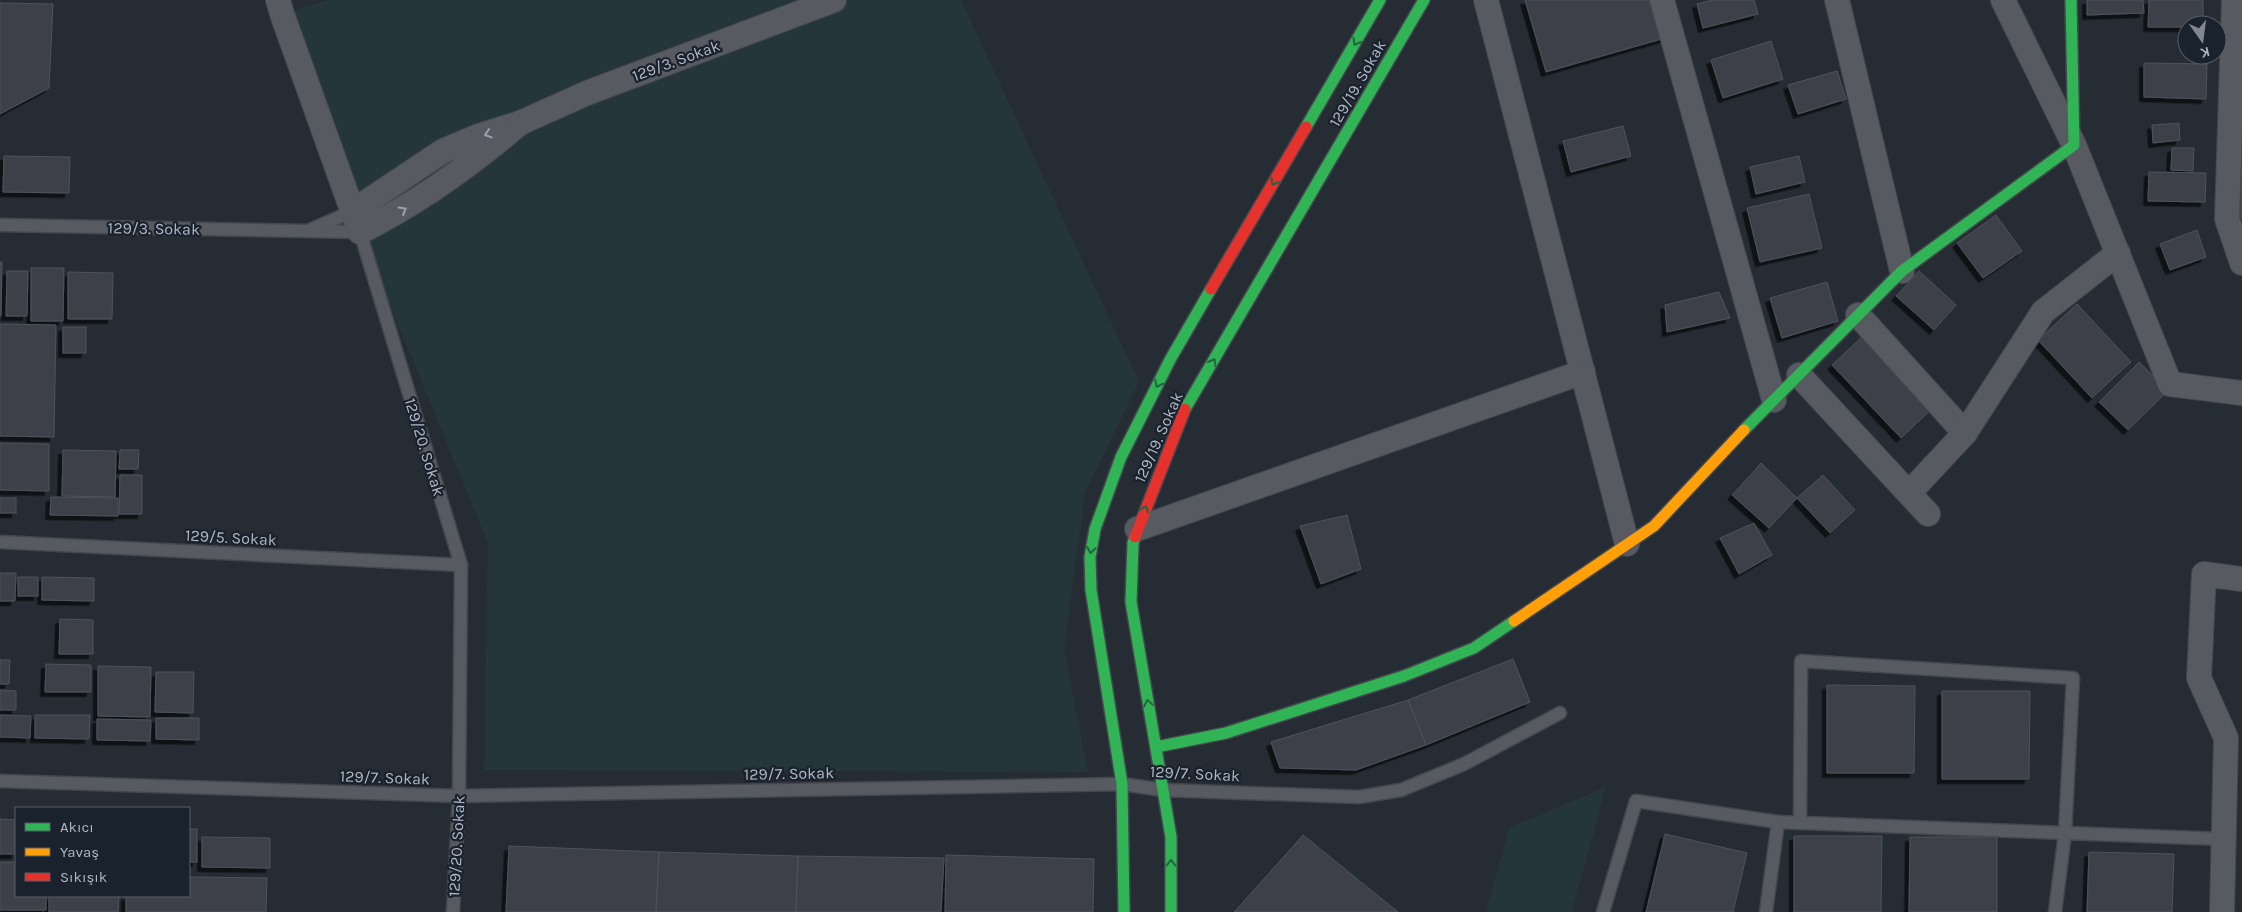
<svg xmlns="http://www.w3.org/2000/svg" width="2242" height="912" font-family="Karla,sans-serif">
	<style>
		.green { fill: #243639 }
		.building { fill: #3d4148; stroke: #4e535b; filter: url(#shadow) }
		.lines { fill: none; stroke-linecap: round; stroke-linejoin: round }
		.lane-casing { stroke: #44484e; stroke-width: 15 }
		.street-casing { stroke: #44484e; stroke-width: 26 }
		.fast-casing { stroke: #44484e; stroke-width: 14 }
		.slow-casing { stroke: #44484e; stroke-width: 14 }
		.jam-casing { stroke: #44484e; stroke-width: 14 }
		.lane { stroke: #575a61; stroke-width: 12 }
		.street { stroke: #575a61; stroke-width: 24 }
		.fast { stroke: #30b455; stroke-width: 11 }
		.slow { stroke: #ff9f0a; stroke-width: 11 }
		.jam { stroke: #e5322d; stroke-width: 11 }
		.oneway { stroke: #24643f }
		.oneway2 { stroke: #9aa0ac }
		.labels { text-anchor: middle; stroke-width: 4.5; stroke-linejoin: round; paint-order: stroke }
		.street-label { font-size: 16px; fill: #b0b7c5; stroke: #1a222d }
	</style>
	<defs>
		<filter id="shadow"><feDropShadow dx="-4.5" dy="4.5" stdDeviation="0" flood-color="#0009"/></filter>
	</defs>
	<rect width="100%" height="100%" fill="#262c33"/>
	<g class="green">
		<path d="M 328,0 L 961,0 L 1139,382 L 1085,493 L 1064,649 L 1088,772 L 484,770 L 488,543 L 360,232 L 282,14 Z"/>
		<path d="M 1606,787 L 1572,912 L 1486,912 L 1509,828 Z"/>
	</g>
	<g class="building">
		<path d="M 1525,0 L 1654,0 L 1665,38 L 1546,72 Z"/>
		<path d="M 1713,0 L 1754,0 L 1758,14 L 1703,28 L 1697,4 Z"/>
		<path d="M 2087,0 L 2143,0 L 2144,13 L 2087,15 Z"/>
		<path d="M 2149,0 L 2203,0 L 2203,25 L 2187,25 L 2187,27 L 2148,27 Z"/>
		<path d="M 0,3 L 53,4 L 49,88 L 0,114 Z"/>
		<path d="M 1771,41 L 1783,79 L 1723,98 L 1711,60 Z"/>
		<path d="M 2144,63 L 2207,64 L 2206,99 L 2144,97 Z"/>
		<path d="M 1837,71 L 1846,99 L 1798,114 L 1788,85 Z"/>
		<path d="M 2179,123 L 2180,140 L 2153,143 L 2152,125 Z"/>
		<path d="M 1623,126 L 1631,156 L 1571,172 L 1563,141 Z"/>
		<path d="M 2172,148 L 2194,148 L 2193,171 L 2171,170 Z"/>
		<path d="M 4,156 L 70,157 L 69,193 L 3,192 Z"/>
		<path d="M 1799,156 L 1805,182 L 1756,194 L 1750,167 Z"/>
		<path d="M 2240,159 L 2242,159 L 2242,219 L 2234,218 Z"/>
		<path d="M 2149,172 L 2206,173 L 2205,202 L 2148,201 Z"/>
		<path d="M 1809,194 L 1822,248 L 1760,262 L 1747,208 Z"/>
		<path d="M 1996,215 L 2022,251 L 1983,278 L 1957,243 Z"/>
		<path d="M 2197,230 L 2206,257 L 2170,270 L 2160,244 Z"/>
		<path d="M 0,262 L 2,262 L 1,316 L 0,316 Z"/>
		<path d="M 31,268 L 64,268 L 63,321 L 31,321 Z"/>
		<path d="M 7,271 L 28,271 L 27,316 L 6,316 Z"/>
		<path d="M 1919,271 L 1956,305 L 1934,330 L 1896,296 Z"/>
		<path d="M 68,272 L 113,273 L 112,319 L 68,319 Z"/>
		<path d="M 1827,282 L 1838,321 L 1782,338 L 1770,298 Z"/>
		<path d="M 1719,292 L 1730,318 L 1667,332 L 1665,305 Z"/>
		<path d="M 2077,304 L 2131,362 L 2092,398 L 2038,340 Z"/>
		<path d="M 0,324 L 56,325 L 54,437 L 0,436 Z"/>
		<rect x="63" y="327" width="23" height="26"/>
		<path d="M 1864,335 L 1933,408 L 1901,438 L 1832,365 Z"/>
		<path d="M 2139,362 L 2168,391 L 2128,430 L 2099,402 Z"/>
		<path d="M 0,443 L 49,444 L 49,491 L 0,490 Z"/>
		<path d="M 63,450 L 116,451 L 115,497 L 62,496 Z"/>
		<path d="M 120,450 L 139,450 L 138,469 L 119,469 Z"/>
		<path d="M 1761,463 L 1797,498 L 1769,528 L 1732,495 Z"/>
		<path d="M 120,475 L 142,475 L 142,514 L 119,514 Z"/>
		<path d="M 1823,475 L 1855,510 L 1830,533 L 1797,498 Z"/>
		<path d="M 51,497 L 118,498 L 118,516 L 50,515 Z"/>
		<rect x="0" y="498" width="16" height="15"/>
		<path d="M 1347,515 L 1361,569 L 1321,584 L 1300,526 Z"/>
		<path d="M 1754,523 L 1772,555 L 1739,574 L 1720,538 Z"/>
		<path d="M 0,573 L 16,573 L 15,601 L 0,601 Z"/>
		<rect x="18" y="577" width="20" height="19"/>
		<path d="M 42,577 L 94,578 L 94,601 L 42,600 Z"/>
		<path d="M 60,619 L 93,620 L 93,654 L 59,654 Z"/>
		<path d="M 1513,659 L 1530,702 L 1426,745 L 1408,700 Z"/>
		<path d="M 0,660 L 10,660 L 9,684 L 0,684 Z"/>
		<path d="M 46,664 L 91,665 L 91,692 L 45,692 Z"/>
		<path d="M 98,666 L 151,667 L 150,717 L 98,716 Z"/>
		<path d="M 156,672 L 194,672 L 193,713 L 155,712 Z"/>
		<path d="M 1827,685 L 1915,686 L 1914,773 L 1827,773 Z"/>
		<path d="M 0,690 L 16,691 L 16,710 L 0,710 Z"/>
		<path d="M 1942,691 L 2030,691 L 2029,779 L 1942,779 Z"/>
		<path d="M 1408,700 L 1426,745 L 1356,770 L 1280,768 L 1271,742 Z"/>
		<path d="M 0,715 L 31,716 L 30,738 L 0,737 Z"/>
		<path d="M 35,715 L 90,715 L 89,739 L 35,738 Z"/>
		<path d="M 156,718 L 199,718 L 199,740 L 156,739 Z"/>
		<path d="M 97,719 L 151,720 L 150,741 L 97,740 Z"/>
		<path d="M 0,819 L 16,820 L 16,854 L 0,854 Z"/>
		<rect x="189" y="829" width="8" height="33"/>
		<path d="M 1665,834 L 1747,853 L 1733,912 L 1646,912 Z"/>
		<path d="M 1303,835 L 1398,912 L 1234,912 Z"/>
		<path d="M 1794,836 L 1882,836 L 1881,912 L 1794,912 Z"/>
		<path d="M 202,837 L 270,838 L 270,868 L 202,867 Z"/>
		<path d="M 1910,837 L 1997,837 L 1997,912 L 1909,912 Z"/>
		<path d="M 509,846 L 659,852 L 656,912 L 506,912 Z"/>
		<path d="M 659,852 L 798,856 L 796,912 L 656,912 Z"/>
		<path d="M 2089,852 L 2174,854 L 2172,912 L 2087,912 Z"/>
		<path d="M 946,855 L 1094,859 L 1093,912 L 945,912 Z"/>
		<path d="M 798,856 L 944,858 L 941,912 L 796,912 Z"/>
		<path d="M 0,862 L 16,862 L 16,896 L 46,896 L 46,910 L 0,910 Z"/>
		<path d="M 189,877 L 267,878 L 266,912 L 126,912 L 126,896 L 189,896 Z"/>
		<path d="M 49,896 L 119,896 L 118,912 L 49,912 Z"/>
	</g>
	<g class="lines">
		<defs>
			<g id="lane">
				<path d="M 0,225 L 360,232 L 461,565 L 459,796 L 453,912"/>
				<path d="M 312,229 L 353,211"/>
				<path d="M 0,542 L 461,565"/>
				<path d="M 0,781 L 459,796 L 1122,784 L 1163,790 L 1359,797 L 1401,790 L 1464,764 L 1560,713"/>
				<path d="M 1800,822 L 1801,661 L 2073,678 L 2065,833 L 2055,912"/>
				<path d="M 1603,912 L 1636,801 L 1778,822"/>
				<path d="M 1766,912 L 1778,822 L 2224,839"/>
			</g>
			<g id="street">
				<path d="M 278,0 L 282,14 L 360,232 C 418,203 471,165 520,123 L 476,137 L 443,151 L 353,211"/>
				<path d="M 1486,0 L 1627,544"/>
				<path d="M 1662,0 L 1774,400"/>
				<path d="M 1837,0 L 1902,271"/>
				<path d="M 2003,0 L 2074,145 L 2170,384 L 2242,393"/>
				<path d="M 2234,0 L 2227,219 L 2242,263"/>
				<path d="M 520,123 L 587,93 L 834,0"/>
				<path d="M 1858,315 L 1965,433"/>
				<path d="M 1799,375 L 1928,514"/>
				<path d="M 1909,493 L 1965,433 L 2043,312 L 2118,253"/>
				<path d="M 1137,529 L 1583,372"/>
				<path d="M 2222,912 L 2226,738 L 2199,678 L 2204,574 L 2242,579"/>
			</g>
			<g id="fast">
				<path d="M 1306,127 L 1380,0"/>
				<path d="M 1185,409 L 1424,0"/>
				<path d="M 1744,430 L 1902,271 L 2074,145 L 2071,0"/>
				<path d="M 1135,537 L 1133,543 L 1131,602 L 1171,837 L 1171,912"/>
				<path d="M 1156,747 L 1226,733 L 1404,676 L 1474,648 L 1514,621"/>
				<path d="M 1124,912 L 1122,784 L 1091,590 L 1090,557 L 1095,529 L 1121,457 L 1171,358 L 1211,289"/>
			</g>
			<path id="slow" d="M 1514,621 L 1654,526 L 1744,430"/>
			<g id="jam">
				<path d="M 1211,289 L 1306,127"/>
				<path d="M 1135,537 L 1185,409"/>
			</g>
		</defs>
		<use href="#lane" class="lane-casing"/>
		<use href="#street" class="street-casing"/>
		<use href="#fast" class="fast-casing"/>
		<use href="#slow" class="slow-casing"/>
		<use href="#jam" class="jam-casing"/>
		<use href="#lane" class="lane"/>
		<use href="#street" class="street"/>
		<use href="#fast" class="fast"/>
		<use href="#slow" class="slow"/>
		<use href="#jam" class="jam"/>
	</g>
	<defs><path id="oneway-chevron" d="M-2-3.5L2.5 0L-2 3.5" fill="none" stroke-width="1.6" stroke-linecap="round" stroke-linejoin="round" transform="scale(1.25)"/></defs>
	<g class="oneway">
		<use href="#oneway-chevron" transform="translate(1356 42) rotate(120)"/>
		<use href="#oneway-chevron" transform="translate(1274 182) rotate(120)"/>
		<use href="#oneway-chevron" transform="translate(1213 362) rotate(-60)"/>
		<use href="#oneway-chevron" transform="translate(1158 384) rotate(117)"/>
		<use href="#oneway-chevron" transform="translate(1145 509) rotate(-70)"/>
		<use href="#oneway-chevron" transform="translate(1091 550) rotate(99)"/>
		<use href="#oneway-chevron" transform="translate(1148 703) rotate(-100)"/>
		<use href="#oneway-chevron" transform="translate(1171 863) rotate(-90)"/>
	</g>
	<g class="oneway2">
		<use href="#oneway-chevron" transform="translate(488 134) rotate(162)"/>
		<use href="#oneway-chevron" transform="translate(403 210) rotate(-31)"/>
	</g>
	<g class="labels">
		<g class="street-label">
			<text transform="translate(676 60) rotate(-20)" y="6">129/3. Sokak</text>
			<text transform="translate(1357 83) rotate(-60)" y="6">129/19. Sokak</text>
			<text transform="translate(154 228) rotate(1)" y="6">129/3. Sokak</text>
			<text transform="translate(1158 437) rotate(-66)" y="6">129/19. Sokak</text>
			<text transform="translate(425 447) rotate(73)" y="6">129/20. Sokak</text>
			<text transform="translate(231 537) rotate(3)" y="6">129/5. Sokak</text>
			<text transform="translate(789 773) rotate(-1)" y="6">129/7. Sokak</text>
			<text transform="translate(1195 773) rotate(3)" y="6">129/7. Sokak</text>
			<text transform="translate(385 777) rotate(2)" y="6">129/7. Sokak</text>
			<text transform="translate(456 846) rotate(-87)" y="6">129/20. Sokak</text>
		</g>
	</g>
	<rect x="15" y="807" width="175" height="90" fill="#1a222d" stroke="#565e6a"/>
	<rect x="25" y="823" width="25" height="8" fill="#30b455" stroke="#565e6a"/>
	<text x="60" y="832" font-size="15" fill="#b0b7c5">Akıcı</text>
	<rect x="25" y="848" width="25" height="8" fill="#ff9f0a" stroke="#565e6a"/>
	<text x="60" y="857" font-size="15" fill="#b0b7c5">Yavaş</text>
	<rect x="25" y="873" width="25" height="8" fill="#e5322d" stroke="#565e6a"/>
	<text x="60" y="882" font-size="15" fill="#b0b7c5">Sıkışık</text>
	<g transform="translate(2202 40) rotate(166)"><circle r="24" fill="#1a222d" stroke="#565e6a"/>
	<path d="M0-4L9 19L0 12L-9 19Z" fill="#808692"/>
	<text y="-8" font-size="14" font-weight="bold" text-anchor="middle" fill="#b0b7c5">K</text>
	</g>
</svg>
